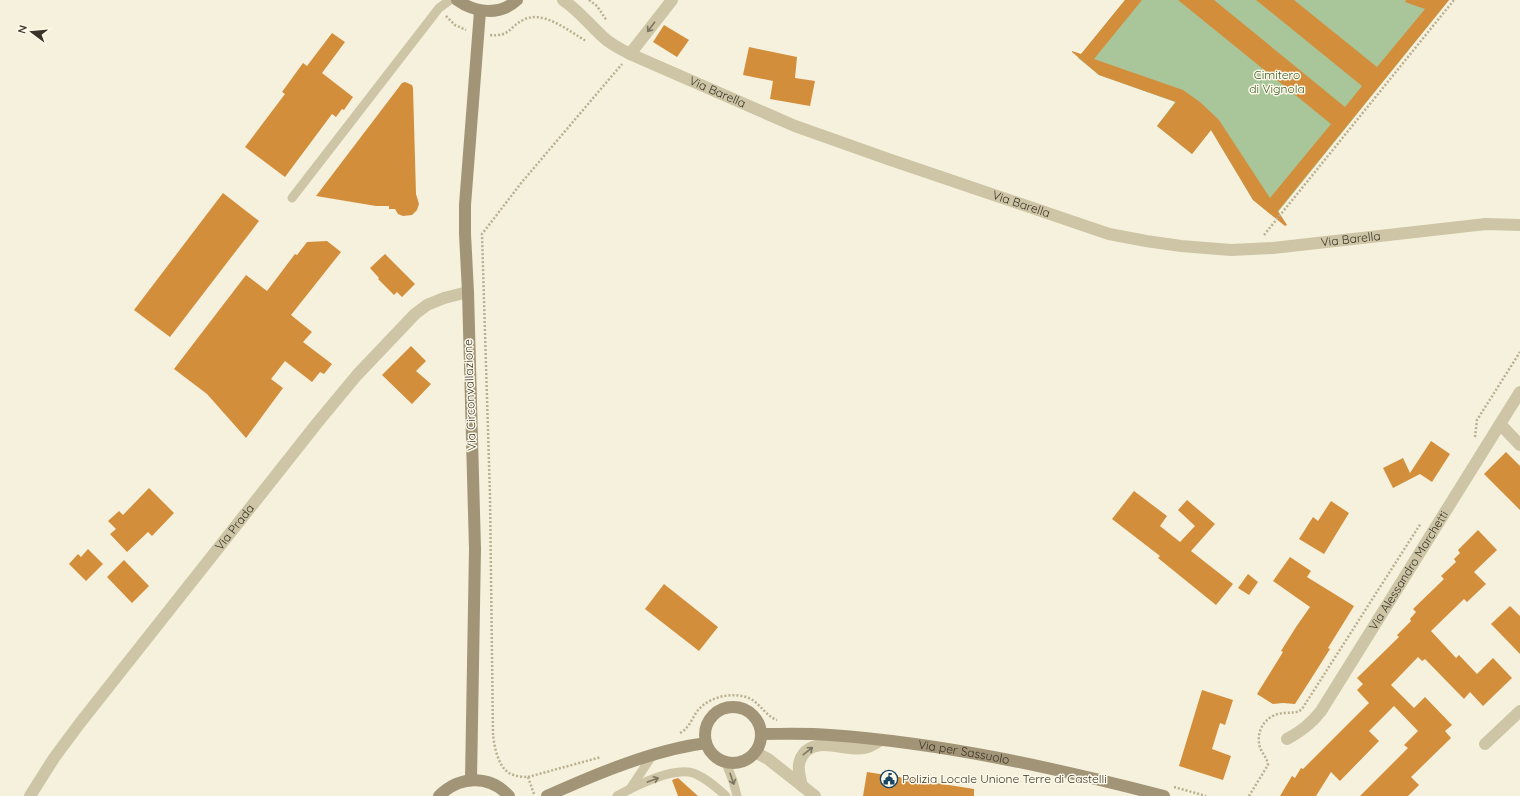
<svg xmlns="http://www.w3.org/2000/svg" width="1520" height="796" font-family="Quicksand,sans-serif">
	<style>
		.green { fill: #a9c69a }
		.building { fill: #d38e3c }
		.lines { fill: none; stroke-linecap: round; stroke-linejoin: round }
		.path { stroke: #baaf90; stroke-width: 2.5; stroke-dasharray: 2 2; stroke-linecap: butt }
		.lane { stroke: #cec5a6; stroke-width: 9 }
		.street { stroke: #cec5a6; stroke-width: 12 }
		.secondary { stroke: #a29477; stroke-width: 12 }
		.oneway { stroke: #7d7561 }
		.labels { text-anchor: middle; stroke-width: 3; stroke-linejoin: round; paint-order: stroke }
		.park-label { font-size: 12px; fill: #395b28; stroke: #fcf9e9 }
		.street-label { font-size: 12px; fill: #3a3328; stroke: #fcf9e9 }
		.poi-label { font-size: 12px; fill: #3a3328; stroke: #fcf9e9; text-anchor: start }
	</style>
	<rect width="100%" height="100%" fill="#f5f1dc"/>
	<path class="green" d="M 1125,0 L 1449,0 L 1274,217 L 1253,200 L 1211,130 L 1192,154 L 1157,126 L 1175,102 L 1099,75 L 1078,58 Z"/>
	<g class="building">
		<path d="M 1125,0 L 1142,0 L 1094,59 L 1183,90 L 1200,102 L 1219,120 L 1270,198 L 1331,124 L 1178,0 L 1214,0 L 1345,107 L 1362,86 L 1256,0 L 1294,0 L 1377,67 L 1425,9 L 1405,2 L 1406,0 L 1449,0 L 1278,211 L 1287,225 L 1285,226 L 1253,200 L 1211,130 L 1192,154 L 1157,126 L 1176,102 L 1099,75 L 1072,52 L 1072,51 L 1081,54 Z"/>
		<path d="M 664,25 L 689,40 L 677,57 L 653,42 Z"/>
		<path d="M 332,33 L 345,42 L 322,73 L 353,97 L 344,110 L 342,109 L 336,117 L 332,114 L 285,177 L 245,147 L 285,94 L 282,92 L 303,63 L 307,66 Z"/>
		<path d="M 749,47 L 797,57 L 795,78 L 815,81 L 810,106 L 770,99 L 773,81 L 743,75 Z"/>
		<path d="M 405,82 L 412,85 L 413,88 L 416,194 L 419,204 L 417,210 L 412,215 L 403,216 L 398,214 L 395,209 L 389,209 L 389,206 L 376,206 L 316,196 L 402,83 Z"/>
		<path d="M 223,193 L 259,221 L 170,337 L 134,310 Z"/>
		<path d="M 327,241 L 341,252 L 291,315 L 312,332 L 303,342 L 332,364 L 324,374 L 320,372 L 312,382 L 285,361 L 271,379 L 283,388 L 246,438 L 207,394 L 174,369 L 246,275 L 267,291 L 295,254 L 297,255 L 307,242 Z"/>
		<path d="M 385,254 L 415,284 L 402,297 L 397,292 L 394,295 L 378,279 L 379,278 L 370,268 Z"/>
		<path d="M 411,346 L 426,361 L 416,371 L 431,384 L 412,404 L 382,375 Z"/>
		<path d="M 1431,441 L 1450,454 L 1432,482 L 1420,474 L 1393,488 L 1383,468 L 1403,458 L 1410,473 Z"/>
		<path d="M 1506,452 L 1520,466 L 1520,510 L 1484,474 Z"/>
		<path d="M 149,488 L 174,513 L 152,536 L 148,532 L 127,552 L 110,534 L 116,529 L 108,521 L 119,511 L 123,515 Z"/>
		<path d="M 1134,491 L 1167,516 L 1160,526 L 1180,542 L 1195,526 L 1178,510 L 1187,500 L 1215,524 L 1191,551 L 1233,584 L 1216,605 L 1158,558 L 1160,556 L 1112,519 Z"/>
		<path d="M 1331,501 L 1349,513 L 1324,554 L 1299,539 L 1313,517 L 1318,521 Z"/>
		<path d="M 1478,530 L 1497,550 L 1474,572 L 1486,584 L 1467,602 L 1464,599 L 1431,631 L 1456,658 L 1459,655 L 1477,674 L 1493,658 L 1512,678 L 1483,706 L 1470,692 L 1464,699 L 1425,659 L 1422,661 L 1418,657 L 1391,685 L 1414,708 L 1425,697 L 1452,725 L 1445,731 L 1451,738 L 1411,777 L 1419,785 L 1408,796 L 1360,796 L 1408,748 L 1404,745 L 1418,731 L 1394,706 L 1369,731 L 1379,741 L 1340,781 L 1331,772 L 1316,796 L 1280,796 L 1292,776 L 1295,778 L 1301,768 L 1303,769 L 1369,703 L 1357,690 L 1363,684 L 1357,678 L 1399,637 L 1397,635 L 1411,621 L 1410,619 L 1416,612 L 1413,609 L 1444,579 L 1441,576 L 1456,562 L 1454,559 L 1460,553 L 1458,550 Z"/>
		<path d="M 88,549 L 103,564 L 86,581 L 69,564 L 78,554 L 81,557 Z"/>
		<path d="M 1290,557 L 1311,571 L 1307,577 L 1354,606 L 1328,648 L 1330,649 L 1295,704 L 1283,703 L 1273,704 L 1257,694 L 1283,652 L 1281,651 L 1296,627 L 1310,607 L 1273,581 Z"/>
		<path d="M 124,560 L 149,586 L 132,603 L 107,577 Z"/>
		<path d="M 1248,574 L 1258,582 L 1249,595 L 1238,588 Z"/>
		<path d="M 664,584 L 718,627 L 699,651 L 645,609 Z"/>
		<path d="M 1510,606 L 1520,616 L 1520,654 L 1491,624 Z"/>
		<path d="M 1202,690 L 1233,700 L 1225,725 L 1220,723 L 1212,749 L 1231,756 L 1223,780 L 1179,766 Z"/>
		<path d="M 867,772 L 974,789 L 974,796 L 863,796 Z"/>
		<path d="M 678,778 L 698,796 L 678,796 L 672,780 Z"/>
	</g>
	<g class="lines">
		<g class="path">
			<path d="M 589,0 L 597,6 L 607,21"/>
			<path d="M 446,16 L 455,25 L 466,30"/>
			<path d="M 490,35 C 510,37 509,27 523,20 C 543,9 570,32 586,41"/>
			<path d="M 1264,235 L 1454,0"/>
			<path d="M 1475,437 L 1477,420 L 1520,352"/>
			<path d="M 680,733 C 690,728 692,717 699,709 C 711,696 735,691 751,699 C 761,705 766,716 777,720"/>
			<path d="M 528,777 L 601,757"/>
			<path d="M 1174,787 L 1206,796"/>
			<path d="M 534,794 L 528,777 C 522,777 514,776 509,773 C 498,766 494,746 493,734 L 490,496 L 482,234 L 522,182 L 622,64"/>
			<path d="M 1249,796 L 1268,765 C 1267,756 1259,751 1259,742 C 1257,727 1269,713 1285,713 C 1292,712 1296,714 1302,709 L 1421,523"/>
		</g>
		<g class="lane">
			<path d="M 292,198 L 439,8 L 450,0"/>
			<path d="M 726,763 L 733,781 L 737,796"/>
			<path d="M 630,789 L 652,756"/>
			<path d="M 617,796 C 635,786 673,767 693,773 C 705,777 717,788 726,796"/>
		</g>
		<g class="street">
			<path id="s1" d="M 563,0 C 578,10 589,24 602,36 C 610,44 620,49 630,54 L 795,126 L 888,159 L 1109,234 L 1146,241 L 1181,246 L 1231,250 L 1273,248 L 1486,224 L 1520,225"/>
			<path d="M 630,54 L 672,0"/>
			<path d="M 1500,424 L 1520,445"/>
			<path id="s2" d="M 1287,739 C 1301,731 1311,724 1321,711 L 1520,392"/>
			<path d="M 1485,744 L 1520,711"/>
			<path d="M 755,752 L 768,759 L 815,796"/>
			<path d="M 802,786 C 799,773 795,762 806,751 C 822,737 846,752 864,748 C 871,747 876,743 881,740"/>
			<path id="s3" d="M 30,796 L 54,758 L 80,723 L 318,422 L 357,375 L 415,314 L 427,305 L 444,298 L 468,292"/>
		</g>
		<g class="secondary">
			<path d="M 457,0 C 475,13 500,16 517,0"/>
			<circle cx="733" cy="735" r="28"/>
			<path id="s4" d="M 761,734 C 784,734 807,733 830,735 C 943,743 1055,768 1164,796"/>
			<path d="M 471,780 L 475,549 L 468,292 L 465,234 L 465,205 L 480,11"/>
			<path d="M 439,796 C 459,776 489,774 509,796"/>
			<path d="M 547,796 C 596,774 653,750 706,743"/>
		</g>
	</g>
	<defs><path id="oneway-shaft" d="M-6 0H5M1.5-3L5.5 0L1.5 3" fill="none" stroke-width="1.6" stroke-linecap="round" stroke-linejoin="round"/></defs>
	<g class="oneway">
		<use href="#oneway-shaft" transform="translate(651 27) rotate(127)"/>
		<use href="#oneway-shaft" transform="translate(808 751) rotate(-38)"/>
		<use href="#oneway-shaft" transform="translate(732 779) rotate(71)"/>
		<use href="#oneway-shaft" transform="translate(653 780) rotate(-20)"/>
	</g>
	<defs>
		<symbol id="civic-ring" viewBox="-11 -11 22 22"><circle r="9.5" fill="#fcf9e9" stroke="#184560" stroke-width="1.5"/><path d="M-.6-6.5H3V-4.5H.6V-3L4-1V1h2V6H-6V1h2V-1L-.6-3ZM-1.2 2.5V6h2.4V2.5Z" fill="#184560"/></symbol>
	</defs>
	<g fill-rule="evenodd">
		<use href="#civic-ring" x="879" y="769" width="20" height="20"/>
	</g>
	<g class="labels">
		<g class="park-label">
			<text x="1277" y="79">Cimitero<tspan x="1277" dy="14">di Vignola</tspan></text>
		</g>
		<g class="street-label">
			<text dy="4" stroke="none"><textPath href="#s1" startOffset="182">Via Barella</textPath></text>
			<text dy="4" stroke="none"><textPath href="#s1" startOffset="506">Via Barella</textPath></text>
			<text dy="4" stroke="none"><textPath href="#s1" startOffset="842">Via Barella</textPath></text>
			<text transform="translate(470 395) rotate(-92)" y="4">Via Circonvallazione</text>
			<text dy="4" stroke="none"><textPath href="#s3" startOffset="338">Via Prada</textPath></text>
			<text dy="4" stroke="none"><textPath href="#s2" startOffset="210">Via Alessandro Marchetti</textPath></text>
			<text dy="4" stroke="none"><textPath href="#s4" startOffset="204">Via per Sassuolo</textPath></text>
		</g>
		<g class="poi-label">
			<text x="902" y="783">Polizia Locale Unione Terre di Castelli</text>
		</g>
	</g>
	<g transform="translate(32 32) rotate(286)" stroke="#fcf9e9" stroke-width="3" paint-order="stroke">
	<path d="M0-3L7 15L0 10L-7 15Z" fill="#3a3328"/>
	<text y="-6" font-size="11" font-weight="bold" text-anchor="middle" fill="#3a3328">N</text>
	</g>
</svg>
